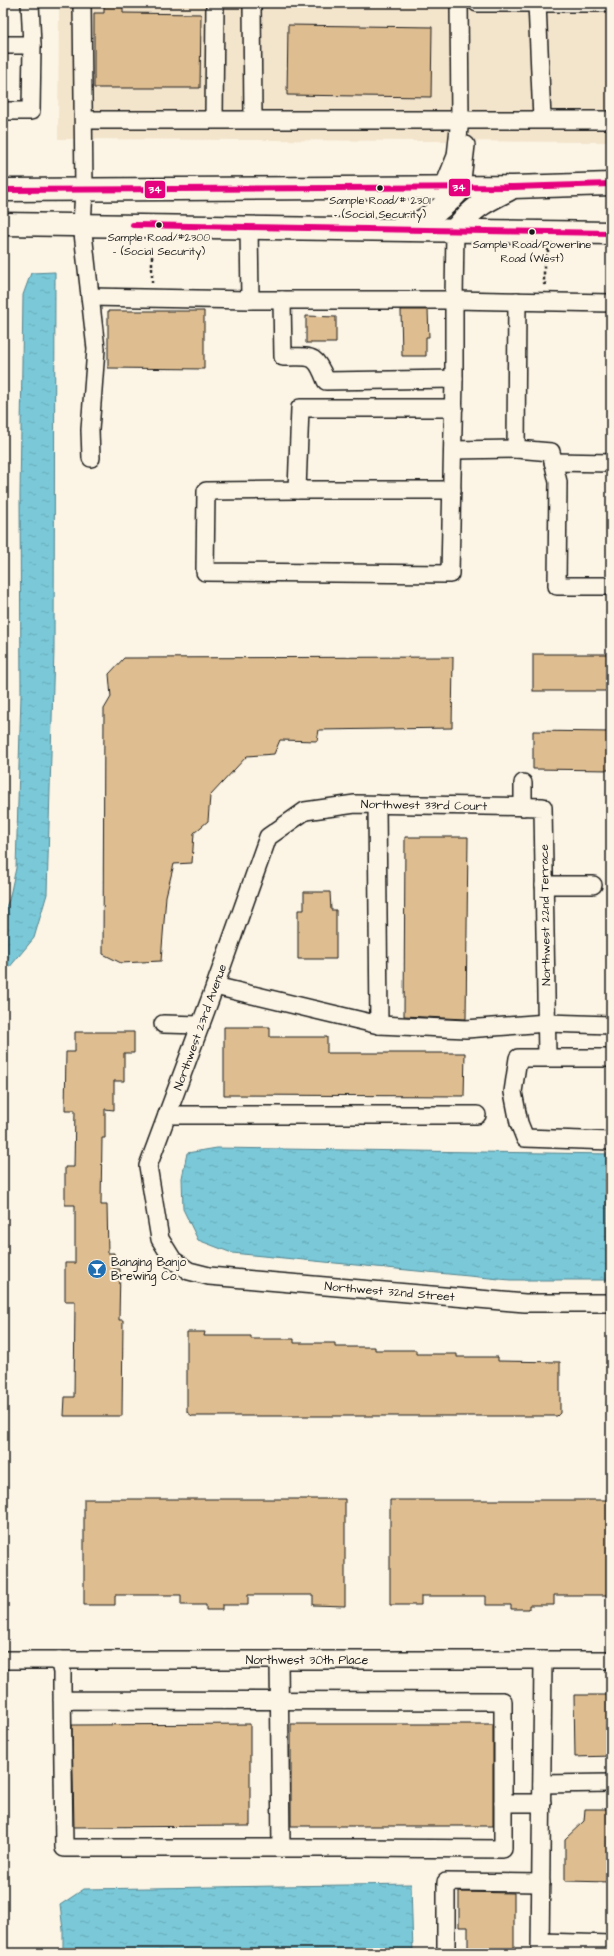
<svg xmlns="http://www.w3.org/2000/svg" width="614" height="1956" font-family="'Architects Daughter',sans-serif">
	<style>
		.built { fill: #f3e4cc }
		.water { fill: url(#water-ripples); stroke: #54838d }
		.building { fill: #debe91; stroke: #1c1c1c }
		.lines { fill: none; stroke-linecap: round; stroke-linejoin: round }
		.minor-casing { stroke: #1c1c1c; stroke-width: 20 }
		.major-casing { stroke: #1c1c1c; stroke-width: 25 }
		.path { stroke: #1c1c1c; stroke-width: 2.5; stroke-dasharray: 3 3; stroke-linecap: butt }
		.minor { stroke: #fcf5e5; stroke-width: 17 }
		.major { stroke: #fcf5e5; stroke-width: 22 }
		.bus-1-casing { stroke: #fcf5e5; stroke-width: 9 }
		.bus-1 { stroke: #e5007d; stroke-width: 6 }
		.bus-dot { fill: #1c1c1c; stroke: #fcf5e5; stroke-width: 1.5 }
		.labels { text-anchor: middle; stroke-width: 4; stroke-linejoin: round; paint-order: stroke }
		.bus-label { font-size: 11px; fill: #1c1c1c; stroke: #fcf5e5 }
		.street-label { font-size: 12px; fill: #1c1c1c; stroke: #fcf5e5 }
		.poi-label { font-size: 12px; fill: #1c1c1c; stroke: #fcf5e5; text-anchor: start }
		.line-badge { stroke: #fcf5e5; stroke-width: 1.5 }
		.badge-label { font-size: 11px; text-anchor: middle; font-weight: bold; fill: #fff }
	</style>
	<defs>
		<pattern id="water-ripples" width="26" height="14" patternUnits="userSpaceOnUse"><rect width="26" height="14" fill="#7ac8d8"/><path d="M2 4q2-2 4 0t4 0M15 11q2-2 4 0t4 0" fill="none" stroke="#69abb9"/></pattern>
	</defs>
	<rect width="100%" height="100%" fill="#fcf5e5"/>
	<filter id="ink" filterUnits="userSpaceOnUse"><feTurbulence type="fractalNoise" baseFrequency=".025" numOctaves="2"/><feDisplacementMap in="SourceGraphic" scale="8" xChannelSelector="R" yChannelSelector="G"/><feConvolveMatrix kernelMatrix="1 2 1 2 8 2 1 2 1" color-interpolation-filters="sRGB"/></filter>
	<g filter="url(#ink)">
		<path class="built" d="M 59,3 L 611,3 L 611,142 L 58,139 Z"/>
		<g class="water">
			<path d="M 55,272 L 54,650 L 47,894 L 34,938 L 3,975 L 3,913 L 9,900 L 16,868 L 18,801 L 21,694 L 20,495 L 23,295 L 31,273 Z"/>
			<path d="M 217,1148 L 611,1154 L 611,1280 L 510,1280 L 232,1253 L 198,1240 L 183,1209 L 182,1178 L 187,1153 Z"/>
			<path d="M 411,1884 L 413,1953 L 63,1953 L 63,1930 L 60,1905 L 84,1889 Z"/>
		</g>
		<g class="building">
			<path d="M 104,3 L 123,3 L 123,13 L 201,14 L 200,88 L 94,88 L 94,13 L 104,13 Z"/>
			<path d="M 288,25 L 432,27 L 431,97 L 287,95 Z"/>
			<path d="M 401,310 L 428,310 L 429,337 L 426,337 L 426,356 L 402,356 Z"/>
			<path d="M 108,311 L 204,311 L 204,369 L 108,368 Z"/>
			<path d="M 306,316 L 336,317 L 336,343 L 306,343 Z"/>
			<rect x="533" y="654" width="78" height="37"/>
			<path d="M 453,657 L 452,728 L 319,730 L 317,741 L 280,740 L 274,754 L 247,756 L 210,796 L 208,821 L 194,833 L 192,863 L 174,864 L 166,896 L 161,961 L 121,963 L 103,954 L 104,709 L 111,697 L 109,674 L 124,658 Z"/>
			<path d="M 533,731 L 611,732 L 611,770 L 533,769 Z"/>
			<path d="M 405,837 L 468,837 L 466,1019 L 404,1016 Z"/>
			<path d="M 304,892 L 330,892 L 331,910 L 336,910 L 336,959 L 298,959 L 298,910 L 304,910 Z"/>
			<path d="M 224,1027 L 270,1027 L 270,1037 L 327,1037 L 327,1053 L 465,1053 L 464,1096 L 224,1095 Z"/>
			<path d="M 75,1032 L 134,1032 L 134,1053 L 124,1053 L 124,1081 L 114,1081 L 114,1110 L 105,1109 L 105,1138 L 102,1138 L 101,1205 L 107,1205 L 108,1253 L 114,1253 L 114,1269 L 120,1269 L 119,1320 L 123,1320 L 122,1416 L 64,1416 L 65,1397 L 74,1397 L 75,1301 L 65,1301 L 65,1263 L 75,1263 L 75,1205 L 65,1205 L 65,1167 L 74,1167 L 75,1110 L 65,1110 L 66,1052 L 75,1052 Z"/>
			<path d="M 187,1332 L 205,1332 L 204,1336 L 251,1336 L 251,1339 L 294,1339 L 294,1343 L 335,1343 L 335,1347 L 375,1347 L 375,1350 L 416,1350 L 416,1354 L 457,1354 L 457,1357 L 498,1357 L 498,1361 L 560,1362 L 560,1413 L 557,1416 L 192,1416 L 187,1412 Z"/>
			<path d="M 84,1499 L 345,1499 L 345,1606 L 313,1605 L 313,1595 L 248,1595 L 248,1605 L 222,1605 L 222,1610 L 206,1610 L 206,1605 L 181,1605 L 181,1595 L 115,1595 L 115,1605 L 84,1605 Z"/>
			<path d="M 390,1500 L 611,1500 L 611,1595 L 554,1595 L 554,1605 L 529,1605 L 529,1609 L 511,1609 L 511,1605 L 486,1605 L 486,1596 L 421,1596 L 421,1605 L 390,1605 Z"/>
			<path d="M 574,1695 L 611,1695 L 611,1756 L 575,1757 Z"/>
			<path d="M 250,1724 L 250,1826 L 74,1827 L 72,1725 Z"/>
			<rect x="291" y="1724" width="202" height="102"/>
			<path d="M 585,1809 L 611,1809 L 611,1882 L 565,1881 L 565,1839 L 584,1821 Z"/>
			<path d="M 459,1892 L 514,1893 L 514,1953 L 468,1953 L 468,1927 L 459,1927 Z"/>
		</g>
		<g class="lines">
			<defs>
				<g id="minor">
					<path d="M 82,3 L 84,191 L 82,224 L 96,349 L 90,430 L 91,458"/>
					<path d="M 252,3 L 253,119"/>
					<path d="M 477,3 L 611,3"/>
					<path d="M 537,3 L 542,119"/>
					<path d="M 3,45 L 32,45"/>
					<path d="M 3,111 L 31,111 L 32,45 L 30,3"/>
					<path d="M 214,119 L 215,3"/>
					<path d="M 84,120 L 611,120"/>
					<path d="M 443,188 L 456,156 L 460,119 L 459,3"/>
					<path d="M 461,188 L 466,145"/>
					<path d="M 90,297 L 250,300 L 249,226"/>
					<path d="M 250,300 L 454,300 L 455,230"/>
					<path d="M 282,300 L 283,357 C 311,357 315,352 326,381 L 454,379 L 454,300 L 611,303"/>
					<path d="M 517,301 L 516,449 L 551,452 L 558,482 L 557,586 L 611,586"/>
					<path d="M 454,408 L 300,408 L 297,490 L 206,491 L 205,572 L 450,574 C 451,509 453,444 454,379"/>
					<path d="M 453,450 L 516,449"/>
					<path d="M 553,462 L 611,463"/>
					<path d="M 297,490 L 452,490"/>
					<path d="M 377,804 L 379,1025"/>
					<path d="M 523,807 L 523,783"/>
					<path d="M 544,885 L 593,885"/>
					<path d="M 215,986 L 379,1025 L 466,1029 L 547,1023 L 611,1025"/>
					<path d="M 163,1024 L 201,1025"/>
					<path id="s1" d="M 547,1057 L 543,807 L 355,804 L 305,811 L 268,837 L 215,986 L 148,1166 L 160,1239 L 173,1260 L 189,1271 L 209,1276 L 525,1303 L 611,1303"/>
					<path d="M 611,1058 L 518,1058 L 513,1092 L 519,1123 L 525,1138 L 611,1141"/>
					<path d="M 167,1115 L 477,1115"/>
					<path id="s2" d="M 3,1660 L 611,1660"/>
					<path d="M 59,1660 L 62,1672 L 62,1686 L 64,1848 L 358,1848 L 503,1849 L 503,1701 L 62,1700"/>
					<path d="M 279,1660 L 281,1848"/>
					<path d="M 542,1784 L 611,1783"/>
					<path d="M 503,1803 L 542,1803"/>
					<path d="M 541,1942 L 611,1944"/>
					<path d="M 446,1953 L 446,1882 L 541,1883"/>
					<path d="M 540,1953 L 543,1660"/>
				</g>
				<g id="major">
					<path d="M 3,190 L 513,187 L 611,184"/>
					<path d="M 3,224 L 611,233"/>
					<path d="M 409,229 C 431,216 445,207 461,188"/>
					<path d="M 455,230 C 472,208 484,202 508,190"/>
				</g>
			</defs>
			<use href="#minor" class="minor-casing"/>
			<use href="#major" class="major-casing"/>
			<g class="path">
				<path d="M 548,249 L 548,254 L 544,259 L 544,284 L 548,283"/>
				<path d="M 152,283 L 152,256"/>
			</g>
			<use href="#minor" class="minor"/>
			<use href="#major" class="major"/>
			<defs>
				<g id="bus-1">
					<path d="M 3,190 L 513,187 L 611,184"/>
					<path d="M 133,225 L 611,233"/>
				</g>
			</defs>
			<use href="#bus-1" class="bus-1-casing"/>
			<use href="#bus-1" class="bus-1"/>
		</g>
	</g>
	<defs>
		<symbol id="bar-disc" viewBox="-11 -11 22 22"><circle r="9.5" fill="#1f6fb2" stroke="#fcf5e5"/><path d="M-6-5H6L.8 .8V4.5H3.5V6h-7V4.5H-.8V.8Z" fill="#fff"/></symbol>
	</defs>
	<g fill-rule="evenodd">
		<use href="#bar-disc" x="86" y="1258" width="22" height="22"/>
	</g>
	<g class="bus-dot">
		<circle cx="380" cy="188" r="3.5"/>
		<circle cx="159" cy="225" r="3.5"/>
		<circle cx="532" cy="232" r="3.5"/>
	</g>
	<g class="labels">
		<g class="bus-label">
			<text x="380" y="204">Sample Road/# 2301<tspan x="380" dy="14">- (Social Security)</tspan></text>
			<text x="159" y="241">Sample Road/#2300<tspan x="159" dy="14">- (Social Security)</tspan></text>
			<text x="532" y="248">Sample Road/Powerline<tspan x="532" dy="14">Road (West)</tspan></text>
		</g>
		<g class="street-label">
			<text transform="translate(424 805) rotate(1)" y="4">Northwest 33rd Court</text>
			<text transform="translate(545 915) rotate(-91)" y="4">Northwest 22nd Terrace</text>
			<text transform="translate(200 1027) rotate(-70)" y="4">Northwest 23rd Avenue</text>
			<text dy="4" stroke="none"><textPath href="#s1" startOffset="1204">Northwest 32nd Street</textPath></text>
			<text dy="4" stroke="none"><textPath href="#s2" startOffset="304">Northwest 30th Place</textPath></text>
		</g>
		<g class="poi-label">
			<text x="111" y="1266">Banging Banjo<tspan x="111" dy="14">Brewing Co.</tspan></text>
		</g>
	</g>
	<g class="line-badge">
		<rect x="448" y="178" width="23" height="19" rx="4" fill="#e5007d"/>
		<rect x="144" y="180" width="22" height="19" rx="4" fill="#e5007d"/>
	</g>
	<g class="badge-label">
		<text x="459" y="191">34</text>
		<text x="155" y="193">34</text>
	</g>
	<rect width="614" height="1956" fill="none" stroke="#fcf5e5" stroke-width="16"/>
	<rect x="8" y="8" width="598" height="1940" fill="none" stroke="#1c1c1c" stroke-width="1.5" filter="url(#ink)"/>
</svg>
